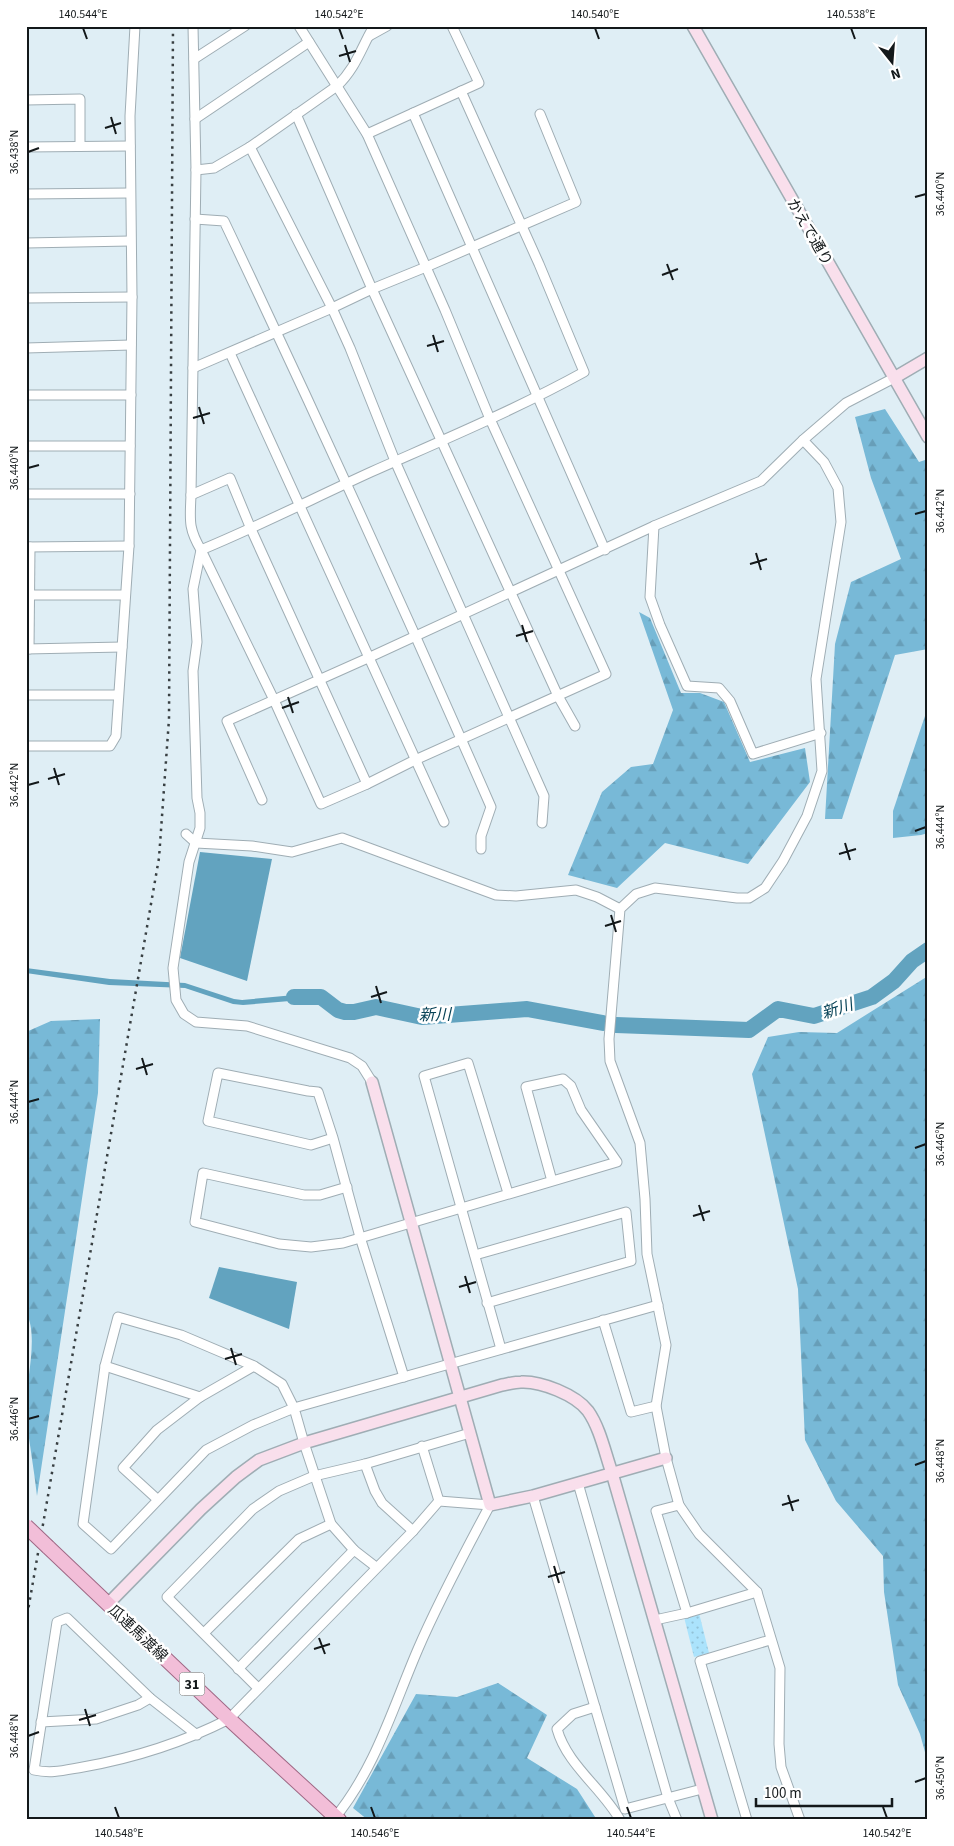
<svg xmlns="http://www.w3.org/2000/svg" width="954" height="1846" font-family="'Source Sans 3','Noto Sans JP',sans-serif">
	<style>
		.forest { fill: url(#forest-firs) }
		.park { fill: url(#park-dots) }
		.water { fill: #62a3bf }
		.lines { fill: none; stroke-linecap: round; stroke-linejoin: round }
		.river { stroke: #62a3bf; stroke-width: 16 }
		.street-casing { stroke: #9fadb4; stroke-width: 11 }
		.secondary-casing { stroke: #9fadb4; stroke-width: 14 }
		.primary-casing { stroke: #9f6885; stroke-width: 16 }
		.street { stroke: #fff; stroke-width: 9 }
		.secondary { stroke: #f9dfec; stroke-width: 11 }
		.primary { stroke: #f2bed8; stroke-width: 14 }
		.rail { stroke: #383f42; stroke-width: 2.5; stroke-dasharray: 2.5 5; stroke-linecap: butt }
		.primary-bridge-casing { stroke: #9f6885; stroke-width: 16; stroke-linecap: butt }
		.primary-bridge { stroke: #f2bed8; stroke-width: 14 }
		.ticks { fill: none; stroke: #13181a; stroke-width: 2 }
		.labels { text-anchor: middle; stroke-width: 5; stroke-linejoin: round; paint-order: stroke }
		.shield { fill: #fff; stroke: #5a5d5f; stroke-width: 1 }
		.shield-label { font-size: 14px; font-weight: bold; fill: #13181a }
		.street-label { font-size: 15px; fill: #13181a; stroke: #fff }
		.water-label { font-size: 16px; font-style: italic; fill: #074256; stroke: #fff }
		.neatline { fill: none; stroke: #13181a; stroke-width: 2 }
		.ticks-label { font-size: 12px; text-anchor: middle; fill: #13181a }
	</style>
	<defs>
		<pattern id="forest-firs" width="22" height="20" patternUnits="userSpaceOnUse" patternTransform="scale(1.25)"><rect width="22" height="20" fill="#78b9d7"/><path d="M5 1l3.5 6h-7zM16 11l3.5 6h-7z" fill="#679eb8"/></pattern>
		<pattern id="park-dots" width="8" height="8" patternUnits="userSpaceOnUse" patternTransform="scale(1.25)"><rect width="8" height="8" fill="#abe3fc"/><path d="M2 2h.1M6 6h.1" fill="none" stroke="#92c2d7" stroke-width="1.8" stroke-linecap="round"/></pattern>
	</defs>
	<rect width="100%" height="100%" fill="#dfeef5"/>
	<g class="forest">
		<path d="M 885,409 L 919,462 L 928,459 L 928,649 L 895,655 L 842,819 L 825,819 L 835,644 L 851,582 L 901,559 L 871,478 L 855,417 Z"/>
		<path d="M 639,612 L 650,618 L 681,693 L 700,693 L 724,702 L 750,762 L 805,748 L 810,782 L 748,864 L 665,843 L 617,888 L 568,875 L 602,792 L 631,767 L 653,764 L 673,710 Z"/>
		<path d="M 928,707 L 928,833 L 921,835 L 893,838 L 893,811 Z"/>
		<path d="M 928,976 L 928,1763 L 920,1734 L 898,1685 L 884,1592 L 883,1556 L 836,1501 L 805,1440 L 798,1289 L 752,1074 L 768,1037 L 799,1032 L 837,1033 Z"/>
		<path d="M 100,1019 L 98,1093 L 37,1496 C 34,1469 29,1442 26,1415 C 24,1386 40,1338 26,1312 L 26,1032 L 51,1021 Z"/>
		<path d="M 498,1683 L 547,1715 L 527,1758 L 577,1789 L 597,1820 L 368,1820 L 353,1808 L 416,1694 L 457,1697 Z"/>
	</g>
	<path class="park" d="M 699,1613 L 709,1653 L 694,1657 L 684,1617 Z"/>
	<g class="water">
		<path d="M 200,852 L 272,859 L 247,981 L 180,958 Z"/>
		<path d="M 26,968 L 110,979 L 185,983 L 234,999 L 242,1000 L 316,993 L 314,999 L 243,1005 L 233,1004 L 185,988 L 109,985 L 26,973 Z"/>
		<path d="M 219,1267 L 297,1282 L 289,1329 L 209,1298 Z"/>
	</g>
	<g class="lines">
		<g class="river">
			<path d="M 294,997 L 321,997 L 338,1010 L 345,1012 L 354,1012 L 376,1007 L 422,1017 L 527,1009 L 603,1023"/>
			<path d="M 616,1025 L 749,1030 L 778,1009 L 814,1016 L 872,997 L 894,981 L 912,961 L 928,950"/>
		</g>
		<defs>
			<g id="street">
				<path d="M 193,26 L 196,170 L 191,495 C 190,520 188,528 201,550 L 193,589 L 197,642 L 193,671 L 197,798 L 200,813 L 200,828 L 189,862 L 173,968 L 176,1000 L 184,1014 L 196,1022 L 247,1026 L 350,1058 L 362,1066 L 372,1082"/>
				<path d="M 299,26 L 367,134 L 445,310 L 490,419 L 606,674 L 415,760 L 367,784 L 321,804 L 274,700 L 201,550 C 259,526 314,498 371,472 C 443,440 515,410 584,372 L 539,264 L 461,91"/>
				<path d="M 369,36 L 387,26"/>
				<path d="M 194,59 L 245,26"/>
				<path d="M 26,100 L 80,99 L 80,146"/>
				<path d="M 413,113 L 605,550"/>
				<path d="M 296,114 L 372,289 L 558,696 L 575,726"/>
				<path d="M 195,119 L 309,42"/>
				<path d="M 367,134 L 479,83 L 452,26"/>
				<path d="M 26,147 L 130,146"/>
				<path d="M 250,147 L 332,308 L 350,348 L 395,461 L 544,796 L 542,823"/>
				<path d="M 196,170 L 214,168 L 250,147 L 337,86 C 356,68 361,48 374,26"/>
				<path d="M 26,194 L 130,193"/>
				<path d="M 195,219 L 224,221 C 316,415 405,610 491,807 L 481,836 L 481,849"/>
				<path d="M 26,243 L 130,241"/>
				<path d="M 26,298 L 132,297"/>
				<path d="M 26,348 L 131,345"/>
				<path d="M 230,353 L 444,822"/>
				<path d="M 193,368 L 332,308 L 372,289 L 426,267 L 576,202 L 540,114"/>
				<path d="M 26,395 L 131,395"/>
				<path d="M 26,446 L 130,446"/>
				<path d="M 26,494 L 130,494"/>
				<path d="M 191,495 L 230,478 L 251,529 L 367,784"/>
				<path d="M 654,526 L 650,597 L 660,625 L 687,686 L 719,688 L 730,701 L 753,754 L 821,733"/>
				<path d="M 26,547 L 129,546"/>
				<path d="M 30,595 L 125,595"/>
				<path d="M 26,649 L 122,647"/>
				<path d="M 29,649 L 30,547"/>
				<path d="M 26,695 L 118,695"/>
				<path d="M 26,746 L 110,746 L 116,736 L 129,546 L 132,297 L 130,116 L 135,26"/>
				<path d="M 262,800 L 227,721 L 368,658 L 654,526 L 761,481 L 803,440 L 846,403 L 894,378"/>
				<path d="M 186,834 L 196,843 L 252,846 L 292,852 L 342,838 L 496,895 L 516,896 L 576,890 L 597,897 L 620,909"/>
				<path d="M 333,1138 L 311,1145 L 208,1121 L 218,1073 L 308,1091 L 318,1092 L 333,1138 L 360,1237 L 404,1377"/>
				<path d="M 347,1187 L 320,1195 L 304,1195 L 203,1173 L 195,1222 L 279,1244 L 311,1247 L 343,1243 L 617,1162 L 581,1110 L 571,1086 L 563,1079 L 526,1087 L 552,1181"/>
				<path d="M 475,1255 L 626,1212 L 631,1261 L 487,1303"/>
				<path d="M 603,1320 L 631,1412 L 656,1406"/>
				<path d="M 501,1349 L 424,1076 L 468,1063 L 508,1193"/>
				<path d="M 105,1366 L 200,1397"/>
				<path d="M 422,1446 L 439,1501"/>
				<path d="M 365,1464 L 375,1491 L 382,1503 L 413,1531"/>
				<path d="M 578,1483 L 668,1798 L 677,1820"/>
				<path d="M 533,1496 L 625,1809 L 702,1789"/>
				<path d="M 157,1499 L 123,1468 L 157,1430 L 200,1397 L 254,1366"/>
				<path d="M 679,1505 L 656,1511 L 687,1613"/>
				<path d="M 376,1567 L 354,1550 L 331,1524 L 304,1443 L 294,1408 L 282,1384 L 254,1366 L 181,1335 L 118,1317 L 105,1366 L 83,1524 L 111,1549 L 206,1450 L 253,1425 L 294,1408 L 658,1305"/>
				<path d="M 655,1620 L 687,1613 L 757,1592"/>
				<path d="M 204,1633 L 299,1539 L 331,1524"/>
				<path d="M 238,1669 L 354,1550"/>
				<path d="M 258,1688 L 167,1597 L 253,1509 L 279,1491 L 314,1476 L 365,1464 L 470,1433"/>
				<path d="M 595,1707 L 573,1714 L 557,1729 C 567,1765 602,1788 620,1820"/>
				<path d="M 41,1722 L 96,1719 L 138,1705 L 150,1698"/>
				<path d="M 197,1735 L 150,1698 L 67,1618 L 57,1622 L 34,1770 C 52,1774 65,1770 83,1767 C 134,1758 184,1742 229,1719 L 413,1531 L 439,1501 L 490,1505 C 465,1552 439,1600 418,1649 C 393,1707 375,1770 333,1820"/>
				<path d="M 747,1820 L 700,1661 L 770,1640"/>
				<path d="M 800,1820 L 781,1767 L 779,1744 L 780,1668 L 757,1592 L 699,1534 L 679,1505 L 666,1458 L 656,1406 L 666,1345 L 647,1254 L 645,1199 L 640,1143 L 610,1061 L 609,1039 L 620,909 L 636,894 L 655,888 L 737,898 L 749,898 L 765,888 L 783,861 L 807,816 L 822,771 L 816,679 L 841,522 L 838,488 L 824,462 L 803,440"/>
			</g>
			<g id="secondary">
				<path d="M 693,26 L 928,437"/>
				<path d="M 894,378 L 928,358"/>
				<path d="M 372,1082 L 490,1505 L 533,1496 L 666,1458"/>
				<path d="M 108,1604 L 201,1509 L 236,1477 L 259,1460 L 304,1443 L 502,1385 C 508,1384 515,1382 521,1382 C 541,1381 576,1395 588,1411 C 600,1428 605,1453 612,1473 L 712,1820"/>
			</g>
			<path id="primary" d="M 48,1547 L 229,1719 L 339,1820"/>
		</defs>
		<use href="#street" class="street-casing"/>
		<use href="#secondary" class="secondary-casing"/>
		<use href="#primary" class="primary-casing"/>
		<use href="#street" class="street"/>
		<use href="#secondary" class="secondary"/>
		<use href="#primary" class="primary"/>
		<path class="rail" d="M 26,1622 L 159,858 L 169,719 L 173,26"/>
		<defs>
			<path id="primary-bridge" d="M 26,1526 L 48,1547"/>
		</defs>
		<use href="#primary-bridge" class="primary-bridge-casing"/>
		<use href="#primary-bridge" class="primary-bridge"/>
	</g>
	<path class="ticks" d="M 83,28 L 87,39M 339,28 L 343,39M 595,28 L 599,39M 851,28 L 855,39M 345,45 L 350,62M 339,56 L 356,51M 111,117 L 116,134M 105,128 L 121,123M 28,152 L 39,148M 915,197 L 926,194M 667,264 L 673,280M 662,275 L 678,269M 433,335 L 438,352M 427,346 L 444,341M 199,407 L 204,424M 193,418 L 210,413M 28,468 L 39,465M 915,514 L 926,511M 756,553 L 761,570M 750,564 L 767,559M 522,625 L 527,642M 516,636 L 533,631M 288,697 L 293,713M 282,708 L 299,702M 54,768 L 59,785M 48,779 L 65,774M 28,785 L 39,782M 915,831 L 926,827M 845,843 L 850,860M 839,854 L 856,849M 611,915 L 616,932M 605,926 L 621,921M 376,986 L 381,1003M 371,997 L 387,992M 142,1058 L 147,1075M 136,1069 L 153,1064M 28,1102 L 39,1099M 915,1148 L 926,1144M 699,1205 L 704,1221M 693,1216 L 710,1211M 465,1276 L 470,1293M 459,1287 L 476,1282M 231,1348 L 236,1365M 225,1359 L 242,1354M 28,1419 L 39,1416M 915,1465 L 926,1461M 788,1495 L 793,1511M 782,1505 L 799,1500M 554,1566 L 559,1583M 548,1577 L 565,1572M 319,1638 L 325,1654M 314,1649 L 330,1644M 85,1709 L 90,1726M 79,1720 L 96,1715M 28,1736 L 39,1732M 915,1782 L 926,1778M 115,1807 L 119,1818M 371,1807 L 375,1818M 627,1807 L 631,1818M 883,1807 L 887,1818"/>
	<g class="labels">
		<rect class="shield" x="179.5" y="1672.5" width="25" height="23" rx="4"/>
		<g class="shield-label">
			<text x="192" y="1689">31</text>
		</g>
		<g class="street-label">
			<text transform="translate(810 232) rotate(60)" y="5">かえで通り</text>
			<text transform="translate(138 1633) rotate(43)" y="5">瓜連馬渡線</text>
		</g>
		<g class="water-label">
			<text transform="translate(837 1008) rotate(-18)" y="6">新川</text>
			<text transform="translate(435 1014) rotate(-1)" y="6">新川</text>
		</g>
	</g>
	<rect width="954" height="1846" fill="none" stroke="#ffffff" stroke-width="55"/>
	<g transform="translate(892 62) rotate(163)" stroke="#ffffff" stroke-width="4" paint-order="stroke">
	<path d="M0-4L9 19L0 12L-9 19Z" fill="#13181a"/>
	<text y="-8" font-size="14" font-weight="bold" text-anchor="middle" fill="#13181a">N</text>
	</g>
	<path d="M756 1798v8h136v-8" fill="none" stroke="#13181a" stroke-width="2.5"/>
	<text x="764" y="1798" font-size="15" fill="#13181a" stroke="#ffffff" stroke-width="4" paint-order="stroke">100 m</text>
	<rect x="28" y="28" width="898" height="1790" class="neatline"/>
	<g class="ticks-label">
		<text x="83" y="18">140.544°E</text>
		<text x="339" y="18">140.542°E</text>
		<text x="595" y="18">140.540°E</text>
		<text x="851" y="18">140.538°E</text>
		<text transform="translate(14 152) rotate(-90)" y="4">36.438°N</text>
		<text transform="translate(940 194) rotate(-90)" y="4">36.440°N</text>
		<text transform="translate(14 468) rotate(-90)" y="4">36.440°N</text>
		<text transform="translate(940 511) rotate(-90)" y="4">36.442°N</text>
		<text transform="translate(14 785) rotate(-90)" y="4">36.442°N</text>
		<text transform="translate(940 827) rotate(-90)" y="4">36.444°N</text>
		<text transform="translate(14 1102) rotate(-90)" y="4">36.444°N</text>
		<text transform="translate(940 1144) rotate(-90)" y="4">36.446°N</text>
		<text transform="translate(14 1419) rotate(-90)" y="4">36.446°N</text>
		<text transform="translate(940 1461) rotate(-90)" y="4">36.448°N</text>
		<text transform="translate(14 1736) rotate(-90)" y="4">36.448°N</text>
		<text transform="translate(940 1778) rotate(-90)" y="4">36.450°N</text>
		<text x="119" y="1837">140.548°E</text>
		<text x="375" y="1837">140.546°E</text>
		<text x="631" y="1837">140.544°E</text>
		<text x="887" y="1837">140.542°E</text>
	</g>
</svg>
